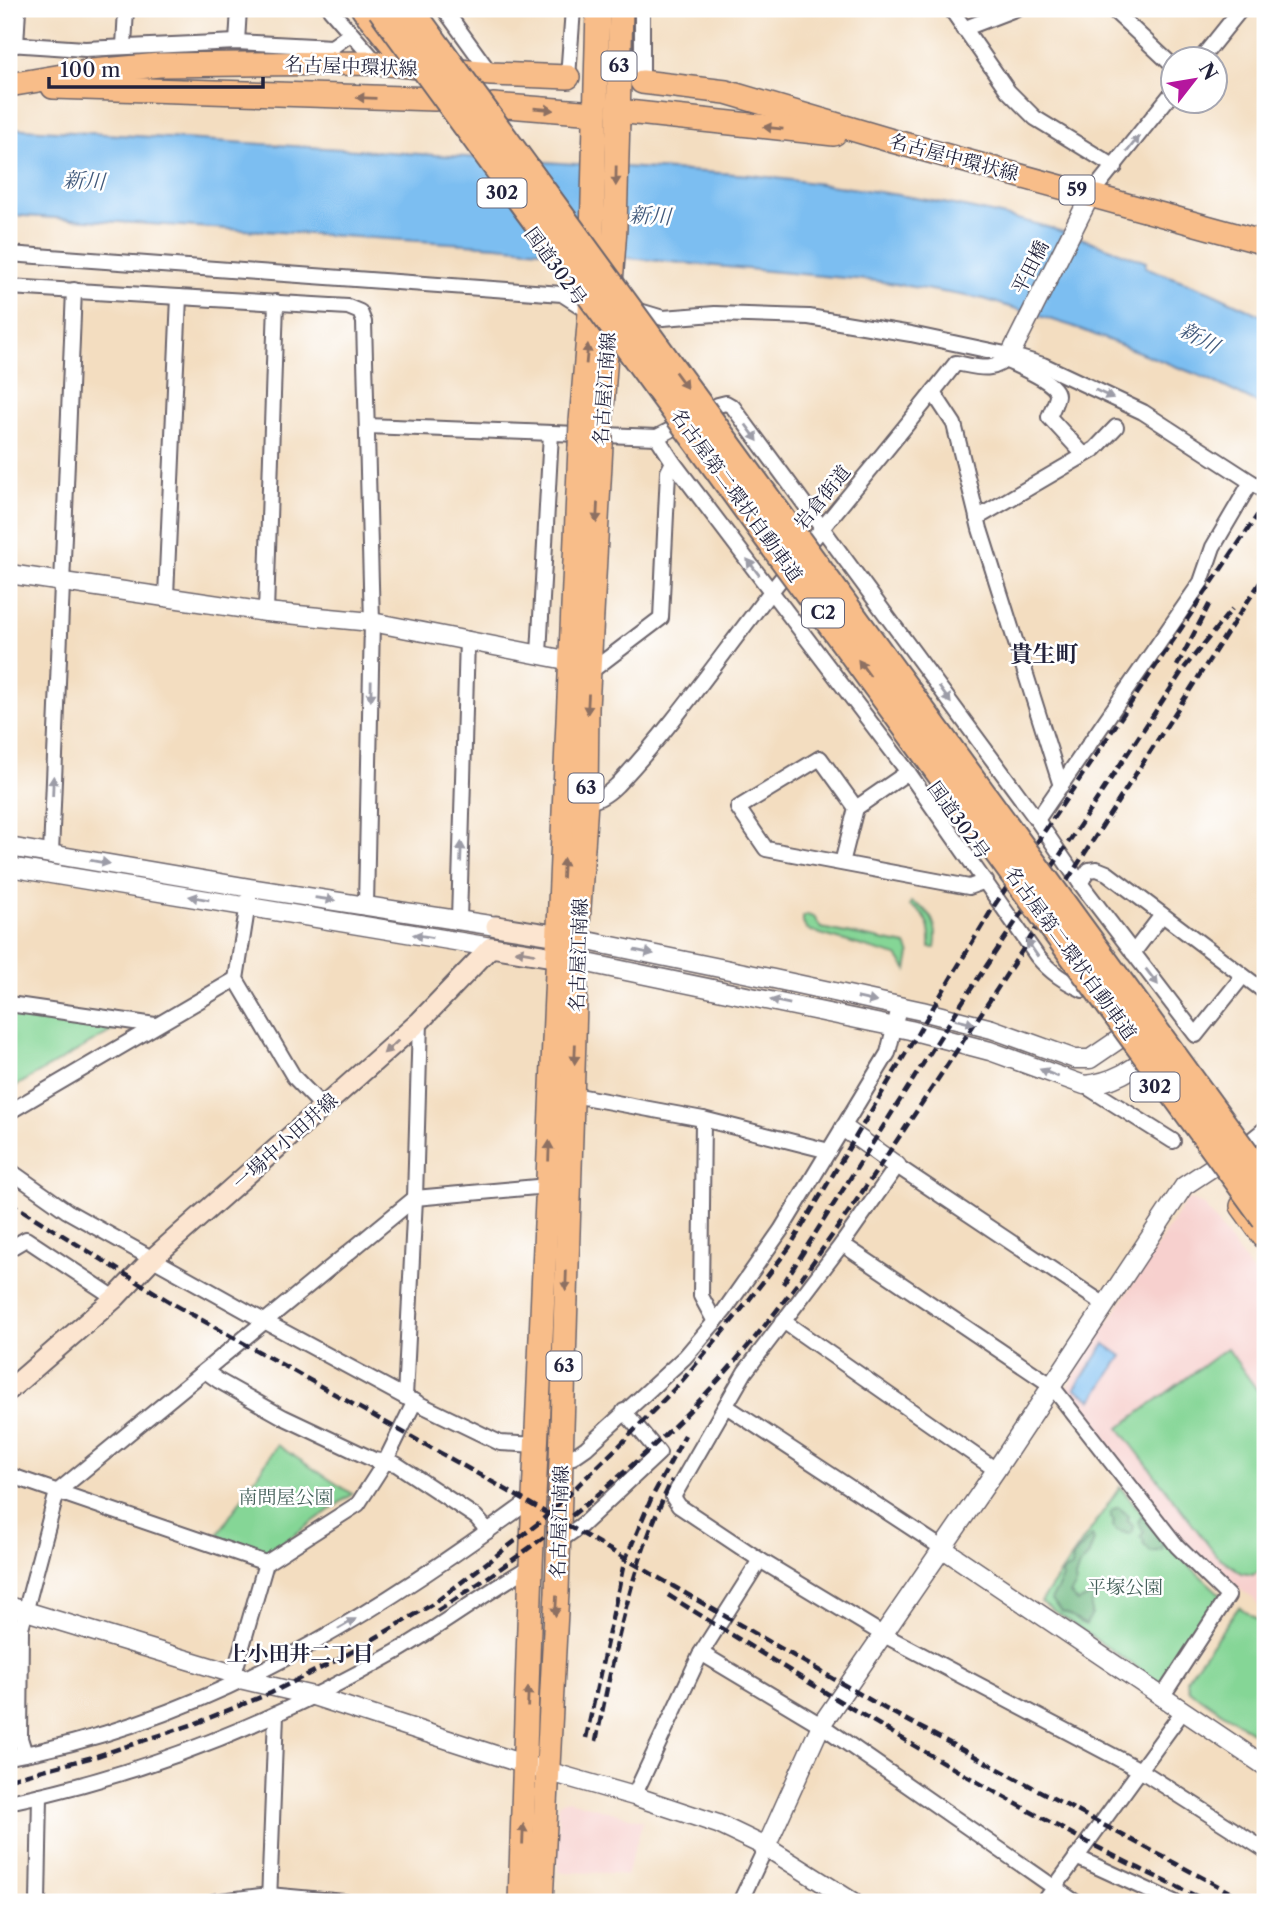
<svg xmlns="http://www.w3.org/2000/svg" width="1274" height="1911" font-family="'Libre Caslon Text','Noto Serif JP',serif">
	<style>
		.built { fill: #f7d0ce }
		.green { fill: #85d696; stroke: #547c68; stroke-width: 2 }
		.forest { fill: #6cb77f; stroke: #476c5d; stroke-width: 2 }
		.water { fill: #7bbef1; stroke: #4e7096; stroke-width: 2 }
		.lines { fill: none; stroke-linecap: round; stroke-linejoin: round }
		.minor-casing { stroke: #6b636a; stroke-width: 18 }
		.tertiary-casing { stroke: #6b636a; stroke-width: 21 }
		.secondary-casing { stroke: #6b636a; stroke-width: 23 }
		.primary-casing { stroke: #6b636a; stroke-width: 26 }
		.trunk-casing { stroke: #6b636a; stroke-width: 26 }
		.motorway-casing { stroke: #6b636a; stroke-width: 30 }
		.minor { stroke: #fff; stroke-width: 14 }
		.tertiary { stroke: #fff; stroke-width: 18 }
		.secondary { stroke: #fce5d0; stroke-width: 19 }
		.primary { stroke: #f8bd89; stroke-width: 23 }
		.trunk { stroke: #f8bd89; stroke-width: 23 }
		.motorway { stroke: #f8bd89; stroke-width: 26 }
		.rail { stroke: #22223b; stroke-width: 4.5; stroke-dasharray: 10 5; stroke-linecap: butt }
		.primary-bridge-casing { stroke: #6b636a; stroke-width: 26; stroke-linecap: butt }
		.motorway-bridge-casing { stroke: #6b636a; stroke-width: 30; stroke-linecap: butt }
		.primary-bridge { stroke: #f8bd89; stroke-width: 23 }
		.motorway-bridge { stroke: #f8bd89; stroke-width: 26 }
		.oneway { fill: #8d7062 }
		.oneway2 { fill: #9c9ca7 }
		.oneway3 { fill: #9a8d8d }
		.labels { text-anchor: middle; stroke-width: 5; stroke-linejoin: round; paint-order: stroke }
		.shield { fill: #fff; stroke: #646476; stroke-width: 2 }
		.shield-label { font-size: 18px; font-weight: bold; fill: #22223b }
		.street-label { font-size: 19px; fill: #22223b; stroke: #fff }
		.park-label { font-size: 19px; fill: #45615b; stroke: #fff }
		.water-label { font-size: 21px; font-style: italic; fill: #41597b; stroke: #fff }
		.neighbourhood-label { font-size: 21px; font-weight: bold; fill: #22223b; stroke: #fff }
		.quarter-label { font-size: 23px; font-weight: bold; fill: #22223b; stroke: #fff }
	</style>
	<rect width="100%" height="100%" fill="#fff"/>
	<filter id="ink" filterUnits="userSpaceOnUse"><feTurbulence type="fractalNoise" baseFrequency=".0143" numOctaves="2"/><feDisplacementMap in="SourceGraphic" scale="14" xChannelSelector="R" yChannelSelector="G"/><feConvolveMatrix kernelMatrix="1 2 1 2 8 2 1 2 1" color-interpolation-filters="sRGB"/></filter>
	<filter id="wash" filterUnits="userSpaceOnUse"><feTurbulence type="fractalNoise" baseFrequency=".00686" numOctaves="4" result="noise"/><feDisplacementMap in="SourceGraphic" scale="28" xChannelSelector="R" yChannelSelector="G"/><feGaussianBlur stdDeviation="1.57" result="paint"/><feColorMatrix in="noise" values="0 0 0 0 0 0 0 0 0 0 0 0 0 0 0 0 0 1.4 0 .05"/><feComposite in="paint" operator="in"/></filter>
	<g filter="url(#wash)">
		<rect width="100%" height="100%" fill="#f3ddc0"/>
		<g class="built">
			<path d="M 1187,1199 L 1204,1205 L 1265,1289 L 1265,1616 L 1254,1599 L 1238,1588 L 1177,1538 L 1065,1390 Z"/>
			<path d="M 569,1800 L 643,1821 L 626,1876 L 614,1873 L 558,1872 L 558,1808 L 560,1802 Z"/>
		</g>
		<g class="green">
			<path d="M 911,902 C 932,910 939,927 935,948 L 930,948 C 931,930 928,913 910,906 Z"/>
			<path d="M 807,915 L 814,917 L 821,928 L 906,945 L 910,954 L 907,970 L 897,956 L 810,931 C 804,928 802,924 803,917 Z"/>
			<path d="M 9,1015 L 115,1029 L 9,1090 Z"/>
			<path d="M 1227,1348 L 1265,1401 L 1265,1566 L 1253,1575 L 1242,1573 L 1216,1555 L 1119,1428 Z"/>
			<path d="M 277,1445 L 352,1494 L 266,1555 L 217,1536 Z"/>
			<path d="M 1120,1487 L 1177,1554 L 1220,1594 L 1221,1603 L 1164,1686 L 1041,1602 Z"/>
			<path d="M 1239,1607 L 1265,1625 L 1265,1741 L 1189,1690 L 1186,1680 Z"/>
		</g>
		<g class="forest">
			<path d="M 1118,1507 L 1128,1515 L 1127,1520 L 1133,1525 L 1133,1532 L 1129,1534 L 1116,1530 L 1113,1526 L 1114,1521 L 1110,1515 L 1112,1510 Z"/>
			<path d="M 1142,1515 L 1163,1540 L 1162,1550 L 1151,1552 L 1143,1544 L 1144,1540 L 1140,1537 L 1144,1532 L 1138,1522 Z"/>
			<path d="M 1092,1536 L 1094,1540 L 1088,1557 L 1079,1566 L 1075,1578 L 1076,1586 L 1070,1594 L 1078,1602 L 1094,1594 L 1095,1599 L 1091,1604 L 1091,1614 L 1086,1625 L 1061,1611 L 1051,1600 L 1063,1578 L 1062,1573 L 1072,1567 L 1073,1557 Z"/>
		</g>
		<g class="water">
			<path d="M 9,128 L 751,175 C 848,187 945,199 1040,225 C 1076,235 1111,249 1146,262 L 1145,267 L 1209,291 L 1265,317 L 1265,407 L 1208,379 L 1072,326 L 984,299 L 877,281 L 497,246 L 9,215 Z"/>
			<path d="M 1105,1344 L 1122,1356 L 1092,1400 L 1075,1388 Z"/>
		</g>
	</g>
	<g filter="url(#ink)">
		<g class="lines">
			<defs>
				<g id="minor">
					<path d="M 330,9 L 377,63"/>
					<path d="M 444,9 L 491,74"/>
					<path d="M 642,9 L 642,82"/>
					<path d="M 951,9 L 1008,91 L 1035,118 L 1115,167"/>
					<path d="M 1112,9 L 1172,65"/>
					<path d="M 963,29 L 1015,9"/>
					<path d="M 237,42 L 239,9"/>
					<path d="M 9,44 L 85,49 L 237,42 L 332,47 L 350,34"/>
					<path d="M 16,45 L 18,9"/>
					<path d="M 124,46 L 126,9"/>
					<path d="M 1200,60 L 1241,9"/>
					<path d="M 568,77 L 573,9"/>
					<path d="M 1091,194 L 1172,93"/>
					<path d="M 9,254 L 562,294 L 590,312"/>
					<path d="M 9,287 L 348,307 L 360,312 L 364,322 L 372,622 L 366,905"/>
					<path d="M 643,312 L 663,318 L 715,314 L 809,317 L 911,334 L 1010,355 L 1043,365 L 1143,412 L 1265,491"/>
					<path d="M 1007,361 C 1017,366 1057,382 1057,395 C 1057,401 1051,411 1049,417 L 1084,455"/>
					<path d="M 933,392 L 954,424 L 980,529 L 1061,786"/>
					<path d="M 367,426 L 657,437 L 718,405 L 726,403 L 733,407 L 1037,820 L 1080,883 L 1196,1035 L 1243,976"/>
					<path d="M 657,437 L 673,462 L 908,772 L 1037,956 C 1051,973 1064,981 1083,990"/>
					<path d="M 977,518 L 1095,449 L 1116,427"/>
					<path d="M 166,596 L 179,297"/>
					<path d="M 266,612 L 276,302"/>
					<path d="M 539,654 L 551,433"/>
					<path d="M 590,672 L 661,618 L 668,472 L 673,462"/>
					<path d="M 586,802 C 598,801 608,794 617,785 C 673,726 719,658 769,594 C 831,516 895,441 956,363 C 978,367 994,374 1010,355"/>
					<path d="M 856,808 L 908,772"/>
					<path d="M 1037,820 L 1201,582 L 1213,547 L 1251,482"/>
					<path d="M 51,854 L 74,290"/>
					<path d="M 842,863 L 856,808 L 820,758 L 738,808 L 766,849 L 969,887 L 986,881"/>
					<path d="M 1080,883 L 1089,870 L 1097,869 L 1107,873 L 1265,992"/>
					<path d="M 249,897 L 236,979 L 294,1077 L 323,1107"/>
					<path d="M 459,920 L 467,639"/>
					<path d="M 1133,953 L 1162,915"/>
					<path d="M 9,1004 L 155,1025"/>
					<path d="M 1084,1085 L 1173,1141"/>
					<path d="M 573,1095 L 703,1119 L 829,1151"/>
					<path d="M 9,1112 L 236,979"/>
					<path d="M 703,1119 L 701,1296 L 715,1322"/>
					<path d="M 1250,1141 L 1265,1129"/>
					<path d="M 9,1170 L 67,1211 L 264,1321 L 405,1397 L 500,1443 L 538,1445"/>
					<path d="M 842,1244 L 1051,1385 L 1177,1546 L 1228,1596 L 1162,1697"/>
					<path d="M 9,1249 L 26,1239 L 115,1298"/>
					<path d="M 1105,1305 L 897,1166 L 842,1244 L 745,1372 L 673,1497 L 679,1506 L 760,1560 L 884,1635 L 1140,1770 L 1265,1850"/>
					<path d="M 783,1321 L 996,1470"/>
					<path d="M 205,1371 L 219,1381 L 283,1417 L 374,1460 L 396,1464 L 476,1517 L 488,1531"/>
					<path d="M 405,1397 L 415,1198 L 420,1021"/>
					<path d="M 726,1406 L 942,1548"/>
					<path d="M 561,1459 L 573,1457 L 586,1448 L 685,1357 L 724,1311 L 781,1230 L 888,1053 L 899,1007"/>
					<path d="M 9,1475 L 266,1563"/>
					<path d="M 559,1541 L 582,1525 L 659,1453 L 624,1411"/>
					<path d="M 701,1653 L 821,1725 L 1075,1902"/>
					<path d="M 234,1674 L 266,1563 L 358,1504 L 385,1462 L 415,1401"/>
					<path d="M 25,1754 L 20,1738 L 21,1628 L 57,1492 L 415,1198 L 548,1186"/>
					<path d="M 9,1757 C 206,1722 378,1613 536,1496"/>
					<path d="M 634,1796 L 701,1653 L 760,1560"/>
					<path d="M 9,1802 C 145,1774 276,1721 396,1652 C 442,1625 485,1593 531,1566"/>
					<path d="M 1076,1857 L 1174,1902"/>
					<path d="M 38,1902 L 40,1795"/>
					<path d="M 213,1902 L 269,1895 L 345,1902"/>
					<path d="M 269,1902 L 276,1714"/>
					<path d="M 740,1902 L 766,1847"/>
					<path d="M 1044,1902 L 1183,1711"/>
				</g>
				<g id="tertiary">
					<path d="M 1010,355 L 1091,194"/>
					<path d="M 9,574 L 266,612 L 372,622 L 571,661"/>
					<path d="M 9,847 L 250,888 L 496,926"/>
					<path d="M 9,867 L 491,947"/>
					<path d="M 568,937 L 774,979 L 922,1011 L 992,1029 L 1075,1059 L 1090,1059 L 1137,1027"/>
					<path d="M 578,961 L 910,1030 L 990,1051 L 1084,1085 C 1113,1083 1133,1069 1156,1052"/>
					<path d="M 844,1128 L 897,1166"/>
					<path d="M 942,1548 L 1265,1766"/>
					<path d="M 9,1606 L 234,1674 L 244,1680 L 313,1696 L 526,1765 L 634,1796 L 718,1824 L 766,1847 L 853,1902"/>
					<path d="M 766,1847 L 821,1725 L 996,1470 L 1184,1186 L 1231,1155"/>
				</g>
				<g id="secondary">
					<path d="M 496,926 L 560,936"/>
					<path d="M 9,1390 L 115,1298 L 152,1259 L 420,1021 L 491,947 L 572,960"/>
				</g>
				<g id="primary">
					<path d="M 642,82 L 726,92 L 889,140 L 1265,243"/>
					<path d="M 9,85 L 92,71 L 160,65 L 244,64 L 377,63 L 491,74 L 568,77"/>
					<path d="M 53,87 L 435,99"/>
					<path d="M 493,105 L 595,113"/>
					<path d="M 618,111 L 834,134"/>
					<path d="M 581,422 L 590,312 L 598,9"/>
					<path d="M 601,423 L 615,228 L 621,9"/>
					<path d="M 520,1902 L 531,1566 L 580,447"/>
					<path d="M 541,1902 L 557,1592 L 577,939 L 586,802 L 587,708 L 601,445"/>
				</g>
				<path id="trunk" d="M 1242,1206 L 1265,1238"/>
				<path id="motorway" d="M 365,9 L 392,42"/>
			</defs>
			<use href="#minor" class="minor-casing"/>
			<use href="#tertiary" class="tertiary-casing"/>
			<use href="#secondary" class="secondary-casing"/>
			<use href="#primary" class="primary-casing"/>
			<use href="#trunk" class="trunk-casing"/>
			<use href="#motorway" class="motorway-casing"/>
			<use href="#minor" class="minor"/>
			<use href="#tertiary" class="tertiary"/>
			<use href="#secondary" class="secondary"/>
			<use href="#primary" class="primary"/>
			<use href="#trunk" class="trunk"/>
			<use href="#motorway" class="motorway"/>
			<g class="rail">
				<path d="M 1177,666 L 1211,601"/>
				<path d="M 9,1202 L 175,1305 L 496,1484 L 884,1708 L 1248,1902"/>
				<path d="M 783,1284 L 963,1001 L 1185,667 L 1232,609"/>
				<path d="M 668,1595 C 844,1705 1021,1815 1209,1902"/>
				<path d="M 437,1611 C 532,1550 621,1482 699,1401 C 786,1310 854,1204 924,1100 C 1040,926 1150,749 1265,575"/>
				<path d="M 586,1738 L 624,1563 L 651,1499 L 685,1435"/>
				<path d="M 596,1741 C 615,1651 631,1563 672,1480"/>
				<path d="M 9,1779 L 97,1756 L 194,1724 L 271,1693 L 343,1657 L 433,1604 L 540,1522 L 623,1442 L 681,1382 L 745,1305 L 789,1248 L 994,906 L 1265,504"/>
			</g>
			<defs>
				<g id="primary-bridge">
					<path d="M 601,445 L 601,423"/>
					<path d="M 580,447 L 581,422"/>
				</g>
				<g id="motorway-bridge">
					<path d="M 381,9 L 1265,1218"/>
					<path d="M 410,9 L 1265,1181"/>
				</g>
			</defs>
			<use href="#primary-bridge" class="primary-bridge-casing"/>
			<use href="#motorway-bridge" class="motorway-bridge-casing"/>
			<use href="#primary-bridge" class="primary-bridge"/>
			<use href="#motorway-bridge" class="motorway-bridge"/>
		</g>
		<defs><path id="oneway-solid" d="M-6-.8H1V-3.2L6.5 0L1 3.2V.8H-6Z" transform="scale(1.75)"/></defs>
		<g class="oneway">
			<use href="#oneway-solid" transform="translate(366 98) rotate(-178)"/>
			<use href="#oneway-solid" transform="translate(544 109) rotate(5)"/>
			<use href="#oneway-solid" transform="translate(773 128) rotate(-174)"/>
			<use href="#oneway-solid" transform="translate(616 176) rotate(91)"/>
			<use href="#oneway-solid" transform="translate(587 354) rotate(-85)"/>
			<use href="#oneway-solid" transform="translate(681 380) rotate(54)"/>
			<use href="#oneway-solid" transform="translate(597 513) rotate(93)"/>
			<use href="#oneway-solid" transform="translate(864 668) rotate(-126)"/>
			<use href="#oneway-solid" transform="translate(588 704) rotate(93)"/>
			<use href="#oneway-solid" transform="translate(563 868) rotate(-87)"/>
			<use href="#oneway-solid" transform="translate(575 1054) rotate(92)"/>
			<use href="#oneway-solid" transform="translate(549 1151) rotate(-88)"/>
			<use href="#oneway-solid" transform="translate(566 1281) rotate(92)"/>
			<use href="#oneway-solid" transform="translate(556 1606) rotate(93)"/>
			<use href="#oneway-solid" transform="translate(528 1697) rotate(-88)"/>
			<use href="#oneway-solid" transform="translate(523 1834) rotate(-88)"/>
		</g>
		<g class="oneway2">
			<use href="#oneway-solid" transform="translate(1133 144) rotate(-52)"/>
			<use href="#oneway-solid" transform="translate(1104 394) rotate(25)"/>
			<use href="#oneway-solid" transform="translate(752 433) rotate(54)"/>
			<use href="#oneway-solid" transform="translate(753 567) rotate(-127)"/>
			<use href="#oneway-solid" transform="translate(371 691) rotate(91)"/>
			<use href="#oneway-solid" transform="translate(945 695) rotate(54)"/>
			<use href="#oneway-solid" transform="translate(53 786) rotate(-88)"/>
			<use href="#oneway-solid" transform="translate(461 852) rotate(-88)"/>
			<use href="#oneway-solid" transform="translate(100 862) rotate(10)"/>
			<use href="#oneway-solid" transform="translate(199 898) rotate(-170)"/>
			<use href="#oneway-solid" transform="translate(325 899) rotate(8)"/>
			<use href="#oneway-solid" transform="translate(423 936) rotate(-171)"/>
			<use href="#oneway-solid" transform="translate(1032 948) rotate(-125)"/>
			<use href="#oneway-solid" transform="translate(644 952) rotate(12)"/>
			<use href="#oneway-solid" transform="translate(1152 977) rotate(53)"/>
			<use href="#oneway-solid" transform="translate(867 1000) rotate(13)"/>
			<use href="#oneway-solid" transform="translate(780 1002) rotate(-168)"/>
			<use href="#oneway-solid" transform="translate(965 1022) rotate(14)"/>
			<use href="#oneway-solid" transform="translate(1049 1073) rotate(-158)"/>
			<use href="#oneway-solid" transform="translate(347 1624) rotate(-30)"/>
		</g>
		<g class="oneway3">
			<use href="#oneway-solid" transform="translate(525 952) rotate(-171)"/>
			<use href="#oneway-solid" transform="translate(391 1047) rotate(138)"/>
		</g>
	</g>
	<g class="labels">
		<g class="shield">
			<rect x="601.5" y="51.5" width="35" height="29" rx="5"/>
			<rect x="1059.5" y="175.5" width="35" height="29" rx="5"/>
			<rect x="477.5" y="178.5" width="49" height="29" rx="5"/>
			<rect x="802" y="598.5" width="42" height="29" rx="5"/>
			<rect x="568.5" y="773.5" width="35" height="29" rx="5"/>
			<rect x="1130.5" y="1072.5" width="49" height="29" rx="5"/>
			<rect x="546.5" y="1351.5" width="35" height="29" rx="5"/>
		</g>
		<g class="shield-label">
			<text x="619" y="72">63</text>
			<text x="1077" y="196">59</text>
			<text x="502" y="199">302</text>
			<text x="823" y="619">C2</text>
			<text x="586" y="794">63</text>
			<text x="1155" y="1093">302</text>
			<text x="564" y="1372">63</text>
		</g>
		<g class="street-label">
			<text transform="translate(351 66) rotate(2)" y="7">名古屋中環状線</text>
			<text transform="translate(954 157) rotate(15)" y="7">名古屋中環状線</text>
			<text transform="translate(556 266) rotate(54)" y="7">国道302号</text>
			<text transform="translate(1030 267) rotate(-63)" y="7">平田橋</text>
			<text transform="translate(604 389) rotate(-86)" y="7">名古屋江南線</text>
			<text transform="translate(737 495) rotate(54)" y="7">名古屋第二環状自動車道</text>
			<text transform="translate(822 497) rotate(-51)" y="7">岩倉街道</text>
			<text transform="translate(959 820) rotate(54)" y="7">国道302号</text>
			<text transform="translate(1071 953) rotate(54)" y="7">名古屋第二環状自動車道</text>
			<text transform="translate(578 955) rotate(-88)" y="7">名古屋江南線</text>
			<text transform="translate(285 1141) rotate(-42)" y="7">一場中小田井線</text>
			<text transform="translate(559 1522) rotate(-88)" y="7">名古屋江南線</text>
		</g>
		<g class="park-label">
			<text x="286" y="1504">南問屋公園</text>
			<text x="1125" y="1594">平塚公園</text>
		</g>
		<g class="water-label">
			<text transform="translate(84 181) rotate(3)" y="7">新川</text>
			<text transform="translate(650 216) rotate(3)" y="7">新川</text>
			<text transform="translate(1199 338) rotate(29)" y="7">新川</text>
		</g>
		<g class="neighbourhood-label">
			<text x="300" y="1661">上小田井二丁目</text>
		</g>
		<g class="quarter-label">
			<text x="1044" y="662">貴生町</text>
		</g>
	</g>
	<rect width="1274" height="1911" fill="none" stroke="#fff" stroke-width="35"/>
	<g transform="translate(1194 80) rotate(59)"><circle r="33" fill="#ffffff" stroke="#a7a7b1" stroke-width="2"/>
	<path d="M0-5L12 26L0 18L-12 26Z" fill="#b5179e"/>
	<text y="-10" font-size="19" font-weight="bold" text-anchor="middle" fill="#22223b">N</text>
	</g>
	<path d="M49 77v10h214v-10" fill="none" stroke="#22223b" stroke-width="3.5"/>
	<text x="60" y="77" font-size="21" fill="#22223b" stroke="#ffffff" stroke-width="5" paint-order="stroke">100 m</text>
</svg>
